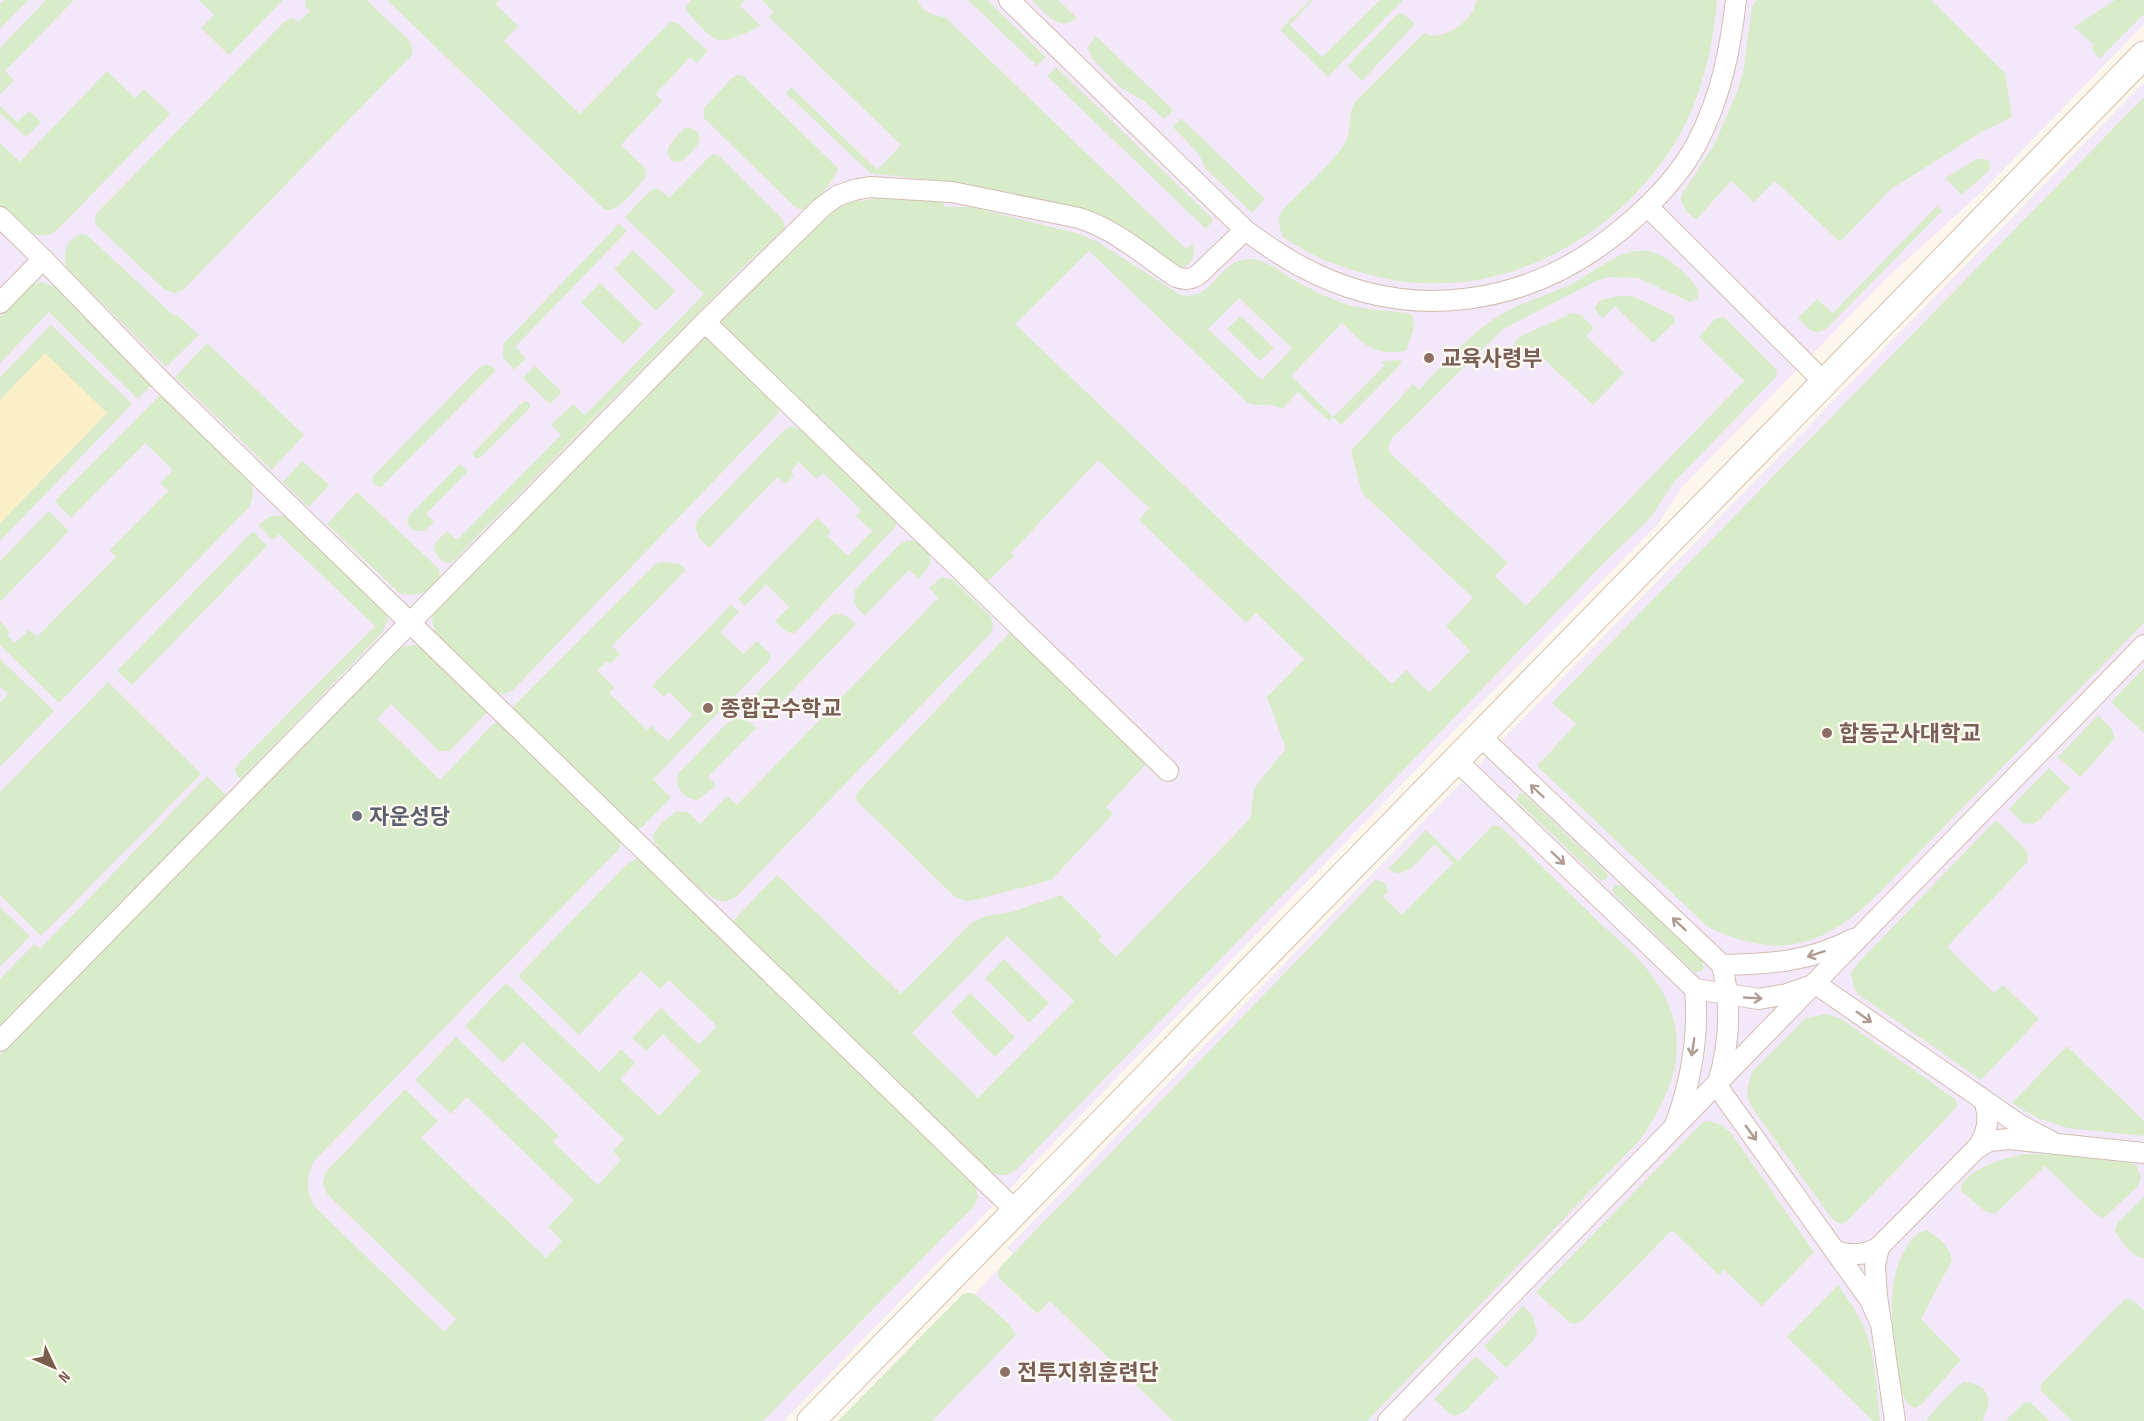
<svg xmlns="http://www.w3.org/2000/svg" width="2144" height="1421" font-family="'Sofia Sans Condensed','Noto Sans KR',sans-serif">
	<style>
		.education { fill: #f3e8fa }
		.green { fill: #d8ecc9; fill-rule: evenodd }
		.sand { fill: #fcefc7 }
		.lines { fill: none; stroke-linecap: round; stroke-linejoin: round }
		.street-casing { stroke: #d1beb0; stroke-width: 22 }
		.secondary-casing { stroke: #d6c0b0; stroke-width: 29 }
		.street { stroke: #fff; stroke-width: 20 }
		.secondary { stroke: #fff; stroke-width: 27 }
		.oneway { stroke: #af9d94 }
		.education-dot { fill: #8d6e63; stroke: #fffaf3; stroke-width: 2 }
		.worship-dot { fill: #6b7280; stroke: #fffaf3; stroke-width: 2 }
		.labels { text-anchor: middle; stroke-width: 4.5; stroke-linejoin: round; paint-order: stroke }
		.education-label { font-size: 22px; font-weight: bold; fill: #785e54; stroke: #fffaf3; text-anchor: start }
		.worship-label { font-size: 22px; font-weight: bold; fill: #5b616d; stroke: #fffaf3; text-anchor: start }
	</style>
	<rect width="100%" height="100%" fill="#fdf6ec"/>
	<g class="education">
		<path d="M 0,0 L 2144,0 L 2144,24 L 1983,191 L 1890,275 L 1683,486 L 1658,524 L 1447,738 L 784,1421 L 0,1421 Z"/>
		<path d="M 2144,82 L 2144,1421 L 1184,1421 L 1007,1248 Z"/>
		<path d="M 1000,1267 L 998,1273 L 999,1278 L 1036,1314 L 1050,1300 L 1173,1421 L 838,1421 L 963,1294 L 975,1294 Z"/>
	</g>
	<g class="green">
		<path d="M 4,0 L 28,0 L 0,29 L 0,4 Z"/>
		<path d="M 46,0 L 74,0 L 5,71 L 14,80 L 0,95 L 0,48 Z"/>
		<path d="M 199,0 L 283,0 L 229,55 L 201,28 L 214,15 Z"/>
		<path d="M 306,0 L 366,0 L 410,41 L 413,51 L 411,56 L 182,291 L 175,293 L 165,290 L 95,224 L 96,214 L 285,21 L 291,18 L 299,22 L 310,11 L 305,6 Z"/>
		<path d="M 387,0 L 499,0 L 496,4 L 518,26 L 504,41 L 580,114 L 670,22 L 677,23 L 708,51 L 697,63 L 690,57 L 656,94 L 662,101 L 621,145 L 645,168 L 646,177 C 636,188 620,212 605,210 Z"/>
		<path d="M 691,0 L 745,0 L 740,6 L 761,26 C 750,31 726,44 715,39 C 707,35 694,19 687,12 L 686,6 Z"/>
		<path d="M 762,0 L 918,0 C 922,14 934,14 946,18 L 1186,249 L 1192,244 C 1198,257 1190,269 1175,267 L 1091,213 L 971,185 L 870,173 L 786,93 L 791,87 L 877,170 L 901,145 L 769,17 L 774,12 Z"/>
		<path d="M 968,0 L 987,0 L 1046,57 L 1037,66 Z"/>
		<path d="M 1032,0 L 1058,0 L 1077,18 C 1059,33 1045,13 1032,0 Z"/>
		<path d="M 1310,0 L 1313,0 L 1290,25 L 1322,57 L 1380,0 L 1403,0 L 1328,77 L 1280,30 Z"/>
		<path d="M 1477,0 L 1717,0 C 1713,50 1700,104 1673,146 C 1612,242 1496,303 1382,278 C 1348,270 1311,258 1282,236 L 1278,219 L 1281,212 C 1299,192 1334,163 1346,141 C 1353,126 1346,115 1356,101 L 1424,33 C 1438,42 1462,27 1471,14 C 1474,10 1475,4 1477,0 Z"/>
		<path d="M 1757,0 L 1931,0 L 2005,73 L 2012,117 L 1981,132 L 1890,190 L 1840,242 L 1775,181 L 1754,202 L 1731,181 L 1696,220 C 1688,213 1681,207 1681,196 L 1715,143 L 1737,92 L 1743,73 L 1752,7 Z"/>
		<path d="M 2115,0 L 2144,0 L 2144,14 L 2101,57 L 2098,58 L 2092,50 L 2093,44 L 2074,27 Z"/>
		<path d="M 1402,13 L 1415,24 L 1362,81 L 1347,66 L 1395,16 Z"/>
		<path d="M 1096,36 L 1173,110 L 1164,119 L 1144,101 L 1120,87 L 1092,58 L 1088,47 Z"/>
		<path d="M 1056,67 L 1210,216 L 1213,220 L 1206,229 L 1047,76 Z"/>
		<path d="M 107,71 L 135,98 L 144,89 L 170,114 L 55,232 C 33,245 15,220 0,206 L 0,143 L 20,162 Z"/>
		<path d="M 737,75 L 743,76 L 838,168 C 838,176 812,207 804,209 C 799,210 798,208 794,206 L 704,118 L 704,108 L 733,77 Z"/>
		<path d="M 2144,97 L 2144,623 L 1876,896 C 1823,948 1776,960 1708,927 L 1537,766 L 1576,724 L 1552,703 Z"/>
		<path d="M 0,106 L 17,122 L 29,111 L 41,122 L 26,137 L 0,113 Z"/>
		<path d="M 1181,118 L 1265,199 L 1252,213 L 1205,168 L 1199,154 L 1173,127 Z"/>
		<path d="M 689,127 C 712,137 693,150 682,161 L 673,162 C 659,149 676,138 685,128 Z"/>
		<path d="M 714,154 L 719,156 L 783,220 L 785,228 L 740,270 L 451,563 C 442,564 437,557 434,549 L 435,543 L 447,531 L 457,540 L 561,435 L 551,425 L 573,404 L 585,415 L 704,294 L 625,217 L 652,189 L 657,188 L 669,198 L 709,157 Z"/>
		<path d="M 1977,159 L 1985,159 L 1989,161 L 1990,170 L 1962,195 L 1945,178 Z"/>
		<path d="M 888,197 L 942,202 L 945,207 L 971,207 L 1076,233 L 1098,242 L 1179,294 C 1213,304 1216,261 1248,259 C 1263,258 1277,269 1289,277 C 1309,289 1330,299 1352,306 C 1371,311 1392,310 1411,314 C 1418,326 1410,339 1406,351 C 1371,355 1366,346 1342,323 L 1291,376 L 1333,417 L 1385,365 L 1381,361 L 1402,360 L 1398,367 L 1341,425 L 1333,417 L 1329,421 L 1298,392 L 1282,409 C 1265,400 1262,408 1248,403 L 1089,251 L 1015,324 L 1392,684 L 1406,670 L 1429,693 L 1470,651 L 1446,626 L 1473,598 L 1362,493 L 1351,451 L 1413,384 L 1419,390 C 1444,364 1469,334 1500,315 C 1523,301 1551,295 1575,282 C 1597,270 1619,249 1645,251 C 1666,253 1688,274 1699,291 L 1697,299 L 1690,302 L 1638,278 L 1608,277 L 1596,281 L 1503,329 L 1392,438 C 1388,446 1387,449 1392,455 L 1508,563 L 1495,576 L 1526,606 L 1744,381 L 1699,337 L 1715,319 L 1723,317 L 1727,320 L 1777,370 L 1776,377 L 1674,482 L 1651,517 L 1599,568 L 1018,1168 C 1007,1177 1001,1177 989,1171 L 731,923 L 777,875 L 901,994 L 970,924 L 983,917 L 1015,911 L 1061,895 L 1102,936 L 1098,940 L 1116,957 L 1247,822 L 1251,815 L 1254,788 L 1284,751 L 1285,746 L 1267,697 L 1304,659 L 1256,613 L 1246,623 L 1139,520 L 1149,508 L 1098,460 L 1011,553 L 1014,556 L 987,582 L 722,325 L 721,320 L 726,314 L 835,210 L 851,202 ZM 1239,298 L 1292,348 L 1262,380 L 1208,329 ZM 1007,936 L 1074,1001 L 978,1098 L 912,1033 Z"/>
		<path d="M 1937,206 L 1942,211 L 1825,330 C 1812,336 1807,327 1798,318 L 1817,299 L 1833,313 Z"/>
		<path d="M 619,224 L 627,231 L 515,347 L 526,358 L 514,370 L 503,357 L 503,347 L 505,342 Z"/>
		<path d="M 82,234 L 88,236 L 174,316 L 177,315 L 199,335 L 166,367 L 66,267 C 63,253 66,238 82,234 Z"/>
		<path d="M 633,250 L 675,291 L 656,311 L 614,269 Z"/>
		<path d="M 42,282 L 59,288 L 155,381 L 138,399 L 49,312 L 0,363 L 0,317 L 31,285 Z"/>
		<path d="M 600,283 L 642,324 L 623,344 L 581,302 Z"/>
		<path d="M 1620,296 L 1632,296 L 1669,313 L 1673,316 L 1675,322 L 1653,343 L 1615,306 L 1603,318 L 1597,312 L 1595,307 L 1601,300 Z"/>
		<path d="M 1572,313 L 1581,315 L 1594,328 L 1586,336 L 1624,373 L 1593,405 L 1531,347 L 1521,357 L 1513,347 L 1517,338 Z"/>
		<path d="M 1241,316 L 1274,348 L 1260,361 L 1227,329 Z"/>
		<path d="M 51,325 L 132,404 L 0,541 L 0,523 L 107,413 L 45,354 L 0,400 L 0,377 Z"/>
		<path d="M 708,337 L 778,404 L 779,413 L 513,690 L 503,694 L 494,692 L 435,633 L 432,620 L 433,612 L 699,338 Z"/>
		<path d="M 207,343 L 304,435 L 272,470 L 175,377 Z"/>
		<path d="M 485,365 L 489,365 L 496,370 L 381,487 L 374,485 L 372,482 L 373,476 L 480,367 Z"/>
		<path d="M 535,366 L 562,392 L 550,404 L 523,378 Z"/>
		<path d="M 164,391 L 252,483 L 253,495 L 250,506 L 59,703 L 0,645 L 0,621 L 10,632 L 7,635 L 15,643 L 29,630 L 37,637 L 116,557 L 110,550 L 168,491 L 160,483 L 173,470 L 145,443 L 71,518 L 55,501 Z"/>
		<path d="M 526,401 L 530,403 L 530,408 L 480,458 L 474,458 L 473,453 L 523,402 Z"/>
		<path d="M 790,427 L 801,429 L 896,521 L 896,526 L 795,633 C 786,634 782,628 775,621 L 789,607 L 766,584 L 745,606 L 738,599 L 817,518 L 831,531 L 827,536 L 848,556 L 872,531 L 856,516 L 861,510 L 823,473 L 816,479 L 799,462 L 791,471 L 794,475 L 786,484 L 777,477 L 709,548 L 699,538 L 695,527 L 697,521 L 784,430 Z"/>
		<path d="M 302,461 L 329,485 L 309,507 L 283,482 Z"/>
		<path d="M 460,464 L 468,471 L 426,514 L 434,522 C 426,531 416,536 407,524 L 409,516 Z"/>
		<path d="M 357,492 L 439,569 L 440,577 C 430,592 417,598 399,593 L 327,524 Z"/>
		<path d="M 49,511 L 69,531 L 0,602 L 0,561 Z"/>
		<path d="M 270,516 L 285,516 L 291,518 L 384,608 L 388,620 L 382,633 L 241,779 L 237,776 L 235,769 L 239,763 L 375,626 L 279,534 L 273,540 L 258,525 Z"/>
		<path d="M 253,531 L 267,546 L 132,685 L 117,671 Z"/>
		<path d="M 906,541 L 916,541 C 935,555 934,562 919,579 L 909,570 L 864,616 L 854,603 L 855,590 L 900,544 Z"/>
		<path d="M 661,562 L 680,564 L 686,570 L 612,646 L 620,654 L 610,664 L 607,661 L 597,671 L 614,687 L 609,693 L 647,730 L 651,726 L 668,741 L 693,715 L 669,692 L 664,697 L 652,686 L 731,605 L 739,612 L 720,632 L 743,654 L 757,641 L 770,654 L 771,659 L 653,779 L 671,798 L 641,828 L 636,830 L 513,710 L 515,705 L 655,564 Z"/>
		<path d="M 942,577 L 952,579 L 991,617 L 993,625 L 991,633 L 737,896 C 732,899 726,902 720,901 C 706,897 652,849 653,837 C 655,827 668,818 675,812 L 688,812 L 700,824 L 727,796 L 737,805 L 938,598 L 929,588 Z"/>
		<path d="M 836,613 L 848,617 L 856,624 L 763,721 C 756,712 751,705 756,694 L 831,616 Z"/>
		<path d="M 1012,630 L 1149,761 L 1106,807 L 1113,814 L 1051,880 L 970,901 L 956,898 L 858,802 L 855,797 L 858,792 Z"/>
		<path d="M 414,645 L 422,648 L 486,707 L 487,712 L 450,751 L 439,751 L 391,704 L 377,719 L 440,780 L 493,724 L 499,720 L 620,836 L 621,842 L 619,849 L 313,1162 C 306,1179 306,1190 314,1206 L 444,1332 L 456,1319 L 327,1194 L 323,1183 L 325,1173 L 405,1089 L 438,1121 L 421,1138 L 546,1258 L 562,1241 L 548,1227 L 574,1200 L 467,1097 L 451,1114 L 415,1080 L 456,1037 L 559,1136 L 553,1142 L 598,1185 L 621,1160 L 613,1151 L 624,1139 L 523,1042 L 503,1063 L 465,1026 L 506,983 L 599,1072 L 621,1049 L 635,1063 L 620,1079 L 659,1116 L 701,1071 L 663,1034 L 646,1051 L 632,1038 L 661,1008 L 699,1045 L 717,1026 L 669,980 L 660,989 L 641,971 L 579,1035 L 518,976 L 626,865 L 637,858 L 642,860 L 976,1187 L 978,1198 L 974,1206 L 763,1421 L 0,1421 L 0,1055 L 202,844 L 394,651 L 403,647 Z"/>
		<path d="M 0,659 L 54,711 L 0,767 L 0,703 L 8,694 L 0,686 Z"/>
		<path d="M 2144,668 L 2144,733 L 2111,702 Z"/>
		<path d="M 108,682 L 201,774 L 41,936 L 0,895 L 0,792 Z"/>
		<path d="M 2098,715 L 2112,729 L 2114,739 L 2080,777 L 2058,757 Z"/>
		<path d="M 736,718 L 748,721 L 756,728 L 708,777 L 716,785 L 698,800 C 685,800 674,787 678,774 L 725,725 Z"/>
		<path d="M 2049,768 L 2070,788 L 2038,821 L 2033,824 L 2023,823 L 2009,809 Z"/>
		<path d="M 207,776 L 226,795 L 0,1029 L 0,979 L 34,944 L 40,949 Z"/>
		<path d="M 1519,793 L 1524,794 L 1607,873 L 1608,876 L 1605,880 L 1601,881 L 1517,801 Z"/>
		<path d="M 1996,820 L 2027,851 L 2028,861 L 1947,947 L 1994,993 L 2003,985 L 2039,1019 L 1981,1080 L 1858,994 L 1854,988 L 1851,973 L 1858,963 Z"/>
		<path d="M 1493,825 L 1501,827 C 1534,859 1567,891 1600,923 C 1615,937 1633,951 1646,968 C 1694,1027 1681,1080 1641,1139 L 1367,1421 L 1173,1421 L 1050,1301 L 1037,1314 L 999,1278 L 998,1273 L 1000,1267 L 1373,882 L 1376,879 L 1385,883 L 1388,892 L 1383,897 L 1402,915 L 1453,863 L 1434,844 C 1422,856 1406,883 1388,869 L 1426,830 L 1458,861 Z"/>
		<path d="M 1616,885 L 1623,886 L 1702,961 L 1704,968 L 1702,971 L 1695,972 L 1692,970 L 1615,895 L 1612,889 Z"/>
		<path d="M 0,907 L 30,936 L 0,967 Z"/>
		<path d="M 1004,959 L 1049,1003 L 1029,1023 L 985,978 Z"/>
		<path d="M 970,993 L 1015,1037 L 995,1057 L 951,1012 Z"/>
		<path d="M 1826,1014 L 1840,1018 L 1955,1099 L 1957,1103 L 1956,1108 L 1845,1223 L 1840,1224 L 1832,1219 L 1753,1109 L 1748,1099 L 1747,1089 L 1752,1072 L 1806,1018 Z"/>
		<path d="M 2067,1046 L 2144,1121 L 2144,1136 L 2068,1128 L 2037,1118 L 2012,1103 Z"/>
		<path d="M 1708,1121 L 1722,1125 L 1731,1133 L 1814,1252 L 1762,1306 L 1724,1270 L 1719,1275 L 1672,1230 L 1582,1321 L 1574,1324 L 1570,1323 L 1536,1292 L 1703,1122 Z"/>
		<path d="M 2024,1154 L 2056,1155 L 2132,1163 L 2137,1166 L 2141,1178 L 2138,1186 L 2104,1218 L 2095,1214 L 2045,1166 L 1996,1213 L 1986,1212 L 1961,1191 L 1961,1186 C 1974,1166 2002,1159 2024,1154 Z"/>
		<path d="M 2144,1197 L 2144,1257 L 2141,1258 C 2128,1253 2122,1242 2115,1231 L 2117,1224 Z"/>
		<path d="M 1926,1230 C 1937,1236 1950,1246 1952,1260 L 1921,1319 L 1959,1358 L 1960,1361 L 1921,1405 L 1915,1408 C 1910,1406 1907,1404 1905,1399 C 1899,1388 1898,1371 1896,1358 C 1892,1322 1886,1285 1904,1252 C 1909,1242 1914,1233 1926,1230 Z"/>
		<path d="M 1838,1285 C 1850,1302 1862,1319 1868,1338 C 1876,1364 1877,1394 1880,1421 L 1873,1421 L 1787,1337 Z"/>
		<path d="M 969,1293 L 975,1294 L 1009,1324 L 1016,1335 L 932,1421 L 838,1421 L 963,1294 Z"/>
		<path d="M 2129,1299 L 2134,1301 L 2144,1311 L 2144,1421 L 2072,1421 L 2040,1390 L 2041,1384 L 2124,1300 Z"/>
		<path d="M 1523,1306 L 1532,1315 L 1537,1332 L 1533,1341 L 1506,1368 L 1484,1346 Z"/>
		<path d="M 1476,1356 L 1498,1377 L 1464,1412 L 1455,1416 L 1450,1414 L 1434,1399 Z"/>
		<path d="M 1963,1382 C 1989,1384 1994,1399 1982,1421 L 1926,1421 L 1942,1401 Z"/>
		<path d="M 2025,1402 L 2031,1403 L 2050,1421 L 2005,1421 Z"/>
	</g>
	<path class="sand" d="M 45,353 L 107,413 L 0,523 L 0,400 Z"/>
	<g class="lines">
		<defs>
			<g id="street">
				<path d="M 1009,0 L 1245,230 C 1263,243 1282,257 1302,267 C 1410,325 1531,306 1623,228 C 1652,204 1679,177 1697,143 C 1721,96 1730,52 1736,0"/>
				<path d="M 1648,207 L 1824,382"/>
				<path d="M 0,217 L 43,259 L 163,383 L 1016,1211"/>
				<path d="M 0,303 L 43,259"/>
				<path d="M 705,322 L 1168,771"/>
				<path d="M 1479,735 L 1722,965 C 1732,1006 1730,1045 1717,1086 L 1870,1300 L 1882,1326"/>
				<path d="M 1455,759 L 1695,989 L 1759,999 L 1787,994 L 1816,984 L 2020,1125 L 2056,1144"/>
				<path d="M 1722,965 C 1770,964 1809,962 1853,939"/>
				<path d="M 0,1041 L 705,322 L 822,207 L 837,196 L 854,190 L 870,187 L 952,192 L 1079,218 C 1115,229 1145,256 1176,277 C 1185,280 1191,280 1199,274 L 1245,230"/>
				<path d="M 1675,1125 C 1691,1082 1699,1035 1695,989"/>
				<path d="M 1977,1148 L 1989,1141 L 2009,1139 L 2144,1153"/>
				<path d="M 1879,1247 L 1875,1265 L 1877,1296 L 1895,1421"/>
				<path d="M 1836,1251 C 1851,1256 1865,1256 1879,1247 L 1977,1148 C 1988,1133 1990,1118 1984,1100"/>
				<path d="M 1388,1421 L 2144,645"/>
			</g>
			<path id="secondary" d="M 811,1421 L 2144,55"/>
		</defs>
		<use href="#street" class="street-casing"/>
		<use href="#secondary" class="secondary-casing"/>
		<use href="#street" class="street"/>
		<use href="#secondary" class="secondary"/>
	</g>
	<defs><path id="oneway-shaft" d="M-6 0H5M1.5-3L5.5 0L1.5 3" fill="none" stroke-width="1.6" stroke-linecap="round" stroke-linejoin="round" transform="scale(1.5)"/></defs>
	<g class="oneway">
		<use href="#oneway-shaft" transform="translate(1537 791) rotate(-137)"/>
		<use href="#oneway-shaft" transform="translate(1558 858) rotate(44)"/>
		<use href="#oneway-shaft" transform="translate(1679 924) rotate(-137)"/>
		<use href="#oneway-shaft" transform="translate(1816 954) rotate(162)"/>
		<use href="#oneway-shaft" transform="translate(1753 998) rotate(3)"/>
		<use href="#oneway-shaft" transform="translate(1864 1017) rotate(35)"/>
		<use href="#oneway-shaft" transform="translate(1693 1047) rotate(98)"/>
		<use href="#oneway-shaft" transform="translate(1751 1133) rotate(54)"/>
	</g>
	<g class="education-dot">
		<circle cx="1429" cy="358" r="6"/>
		<circle cx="708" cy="708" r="6"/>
		<circle cx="1827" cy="733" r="6"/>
		<circle cx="1005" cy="1372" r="6"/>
	</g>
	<circle class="worship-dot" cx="357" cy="816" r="6"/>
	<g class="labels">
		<g class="education-label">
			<text x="1441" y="366">교육사령부</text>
			<text x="720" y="716">종합군수학교</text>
			<text x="1839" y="741">합동군사대학교</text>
			<text x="1017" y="1380">전투지휘훈련단</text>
		</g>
		<g class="worship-label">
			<text x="369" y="824">자운성당</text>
		</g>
	</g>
	<g transform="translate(54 1367) rotate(134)" stroke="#fffaf3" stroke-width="4.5" paint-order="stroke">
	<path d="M0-4.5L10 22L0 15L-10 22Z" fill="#7a5c4d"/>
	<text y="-9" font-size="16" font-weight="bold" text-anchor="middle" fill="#7a5c4d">N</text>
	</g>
</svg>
